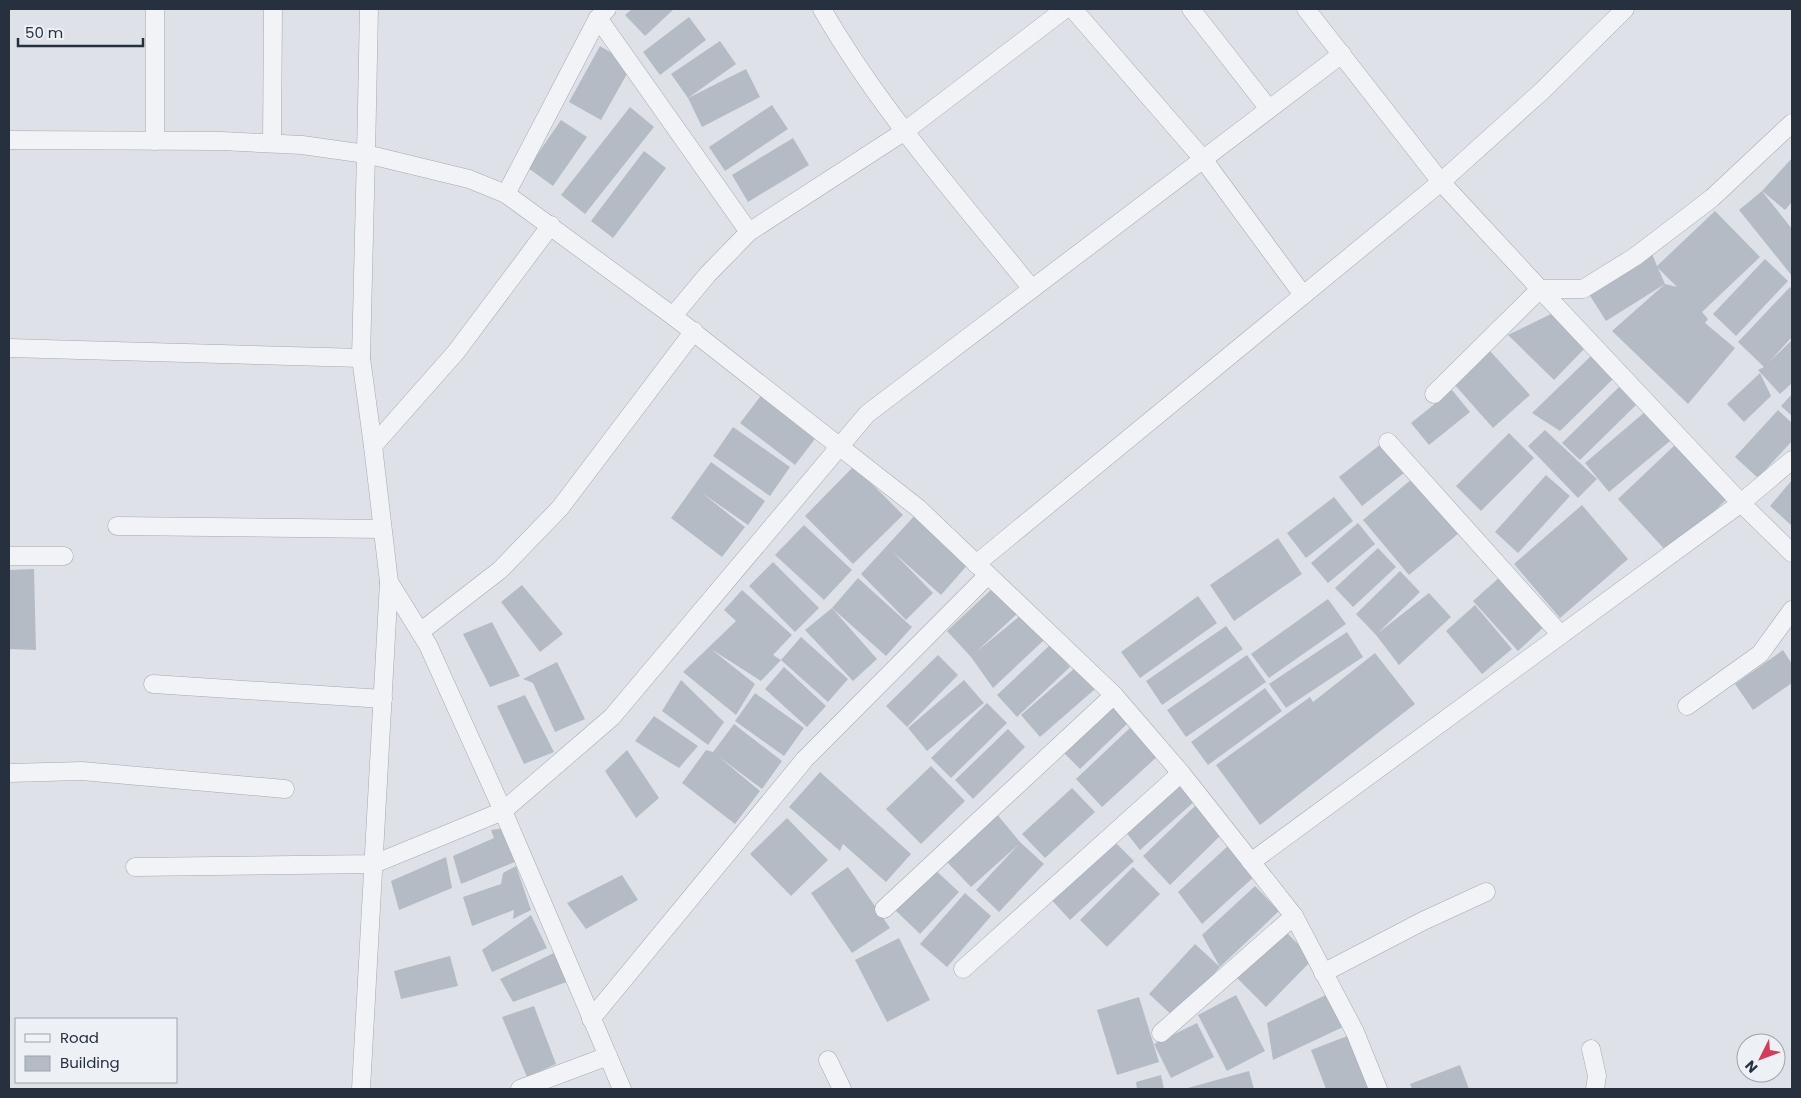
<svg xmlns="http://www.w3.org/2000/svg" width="1801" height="1098" font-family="Poppins,sans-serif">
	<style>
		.building { fill: #b5bbc5; fill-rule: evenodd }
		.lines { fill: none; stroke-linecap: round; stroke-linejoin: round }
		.minor-casing { stroke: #a3a9b2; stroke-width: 19 }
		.minor { stroke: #f1f3f6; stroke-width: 18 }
	</style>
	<rect width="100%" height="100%" fill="#dee2e8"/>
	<g class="building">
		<path d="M 632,9 L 674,9 L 645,36 L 625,15 Z"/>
		<path d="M 689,17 L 706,40 L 660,75 L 643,52 Z"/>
		<path d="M 720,41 L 736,64 L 688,98 L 671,74 Z"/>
		<path d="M 600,46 L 632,65 L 601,120 L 569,102 Z"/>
		<path d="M 746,69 L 760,97 L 702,127 L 688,98 Z"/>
		<path d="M 772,105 L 788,129 L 725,171 L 709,147 Z"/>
		<path d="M 630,107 L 654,127 L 585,214 L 561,195 Z"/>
		<path d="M 561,120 L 587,137 L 553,186 L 528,168 Z"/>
		<path d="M 793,138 L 809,165 L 748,202 L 732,175 Z"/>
		<path d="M 644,151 L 666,168 L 613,238 L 591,221 Z"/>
		<path d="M 1792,158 L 1792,202 L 1785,210 L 1762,191 Z"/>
		<path d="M 1762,191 L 1792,229 L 1792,276 L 1739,210 Z"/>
		<path d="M 1715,211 L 1760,257 L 1702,312 L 1708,319 L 1705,323 L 1735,348 L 1688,404 L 1612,331 L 1665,284 L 1606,321 L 1587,291 L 1651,251 L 1657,266 ZM 1658,268 L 1677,287 L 1665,284 Z"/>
		<path d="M 1765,259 L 1788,281 L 1736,336 L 1713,314 Z"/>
		<path d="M 1790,287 L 1792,289 L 1792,337 L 1769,362 L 1792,340 L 1792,383 L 1780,394 L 1758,370 L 1764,367 L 1738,342 Z"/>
		<path d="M 1553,313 L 1587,346 L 1554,380 L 1508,335 Z"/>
		<path d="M 1490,351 L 1530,395 L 1493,428 L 1454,384 Z"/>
		<path d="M 1591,356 L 1613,379 L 1560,431 L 1532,413 Z"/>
		<path d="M 1760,373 L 1771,396 L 1744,422 L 1727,404 Z"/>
		<path d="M 1619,387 L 1636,405 L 1580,460 L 1562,443 Z"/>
		<path d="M 1452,390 L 1470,412 L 1429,445 L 1411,423 Z"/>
		<path d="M 763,393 L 818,435 L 795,465 L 740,423 Z"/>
		<path d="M 1792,394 L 1792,416 L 1781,406 Z"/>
		<path d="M 1778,410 L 1792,423 L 1792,441 L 1758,478 L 1735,457 Z"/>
		<path d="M 1646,411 L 1670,441 L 1609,492 L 1585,463 Z"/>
		<path d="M 733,427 L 790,467 L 770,496 L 713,456 Z"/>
		<path d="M 1545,430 L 1597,479 L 1578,498 L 1528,446 Z"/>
		<path d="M 1509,433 L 1534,458 L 1481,511 L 1456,486 Z"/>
		<path d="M 1381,444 L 1404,473 L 1362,506 L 1339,477 Z"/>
		<path d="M 1676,444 L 1727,499 L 1669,554 L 1618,499 Z"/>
		<path d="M 711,462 L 765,501 L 748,525 L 702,493 L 745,527 L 722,557 L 671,518 Z"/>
		<path d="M 854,466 L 903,515 L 853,564 L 805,516 Z"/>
		<path d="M 1546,475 L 1570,496 L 1518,553 L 1495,532 Z"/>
		<path d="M 1413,478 L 1459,533 L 1409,575 L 1363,520 Z"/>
		<path d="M 1792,480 L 1792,526 L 1770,506 Z"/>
		<path d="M 1334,497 L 1353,521 L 1306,558 L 1287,533 Z"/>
		<path d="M 1582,505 L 1628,559 L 1560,618 L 1514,564 Z"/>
		<path d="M 917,513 L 971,561 L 941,595 L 893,552 L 933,593 L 906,620 L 861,574 Z"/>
		<path d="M 1358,523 L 1375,544 L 1328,583 L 1311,563 Z"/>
		<path d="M 804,525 L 852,570 L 824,600 L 775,555 Z"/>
		<path d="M 1278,538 L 1302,574 L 1234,621 L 1210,585 Z"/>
		<path d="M 1378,548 L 1396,567 L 1353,607 L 1335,588 Z"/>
		<path d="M 773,562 L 819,608 L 795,632 L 749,586 Z"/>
		<path d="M 34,569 L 36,650 L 9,649 L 9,570 Z"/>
		<path d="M 1400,571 L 1420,592 L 1378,633 L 1429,593 L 1451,617 L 1399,665 L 1376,635 L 1356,614 Z"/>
		<path d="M 1501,576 L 1546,625 L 1518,651 L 1473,601 Z"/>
		<path d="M 858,578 L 912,627 L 886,656 L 832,608 Z"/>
		<path d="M 522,585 L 563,634 L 540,652 L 501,602 Z"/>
		<path d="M 994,587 L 1018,613 L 976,652 L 1021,615 L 1044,640 L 993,688 L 971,657 L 947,631 Z"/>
		<path d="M 742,590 L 792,635 L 773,655 L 781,660 L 761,681 L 711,649 L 755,684 L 736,715 L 683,672 L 736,621 L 724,610 Z"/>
		<path d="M 1198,596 L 1217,623 L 1140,678 L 1121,652 Z"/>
		<path d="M 1328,599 L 1346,624 L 1269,678 L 1251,654 Z"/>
		<path d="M 1475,605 L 1512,649 L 1482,674 L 1446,631 Z"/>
		<path d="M 832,608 L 877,659 L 853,681 L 805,630 Z"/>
		<path d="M 492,622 L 520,676 L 490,687 L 463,634 Z"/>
		<path d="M 1226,626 L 1243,649 L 1162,705 L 1146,681 Z"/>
		<path d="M 1347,632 L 1363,657 L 1286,708 L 1269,684 Z"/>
		<path d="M 801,637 L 848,679 L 828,702 L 781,660 Z"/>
		<path d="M 1050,645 L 1070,667 L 1017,717 L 997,695 Z"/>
		<path d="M 1783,650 L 1792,664 L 1792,683 L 1753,710 L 1735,684 Z"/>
		<path d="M 1375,653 L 1415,704 L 1260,825 L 1216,765 L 1310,697 L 1313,702 Z"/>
		<path d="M 938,655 L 958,675 L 907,727 L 886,706 Z"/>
		<path d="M 1247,655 L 1266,682 L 1186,737 L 1167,710 Z"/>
		<path d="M 557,662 L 585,719 L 555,732 L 533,683 L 523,679 Z"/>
		<path d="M 784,667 L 826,706 L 807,727 L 765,689 Z"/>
		<path d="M 1076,667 L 1095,689 L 1040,737 L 1021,715 Z"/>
		<path d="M 681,680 L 724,722 L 708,745 L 662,711 Z"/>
		<path d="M 964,680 L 984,703 L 927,751 L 908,728 Z"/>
		<path d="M 1265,688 L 1282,711 L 1208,765 L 1191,742 Z"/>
		<path d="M 755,693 L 804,728 L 784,756 L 735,721 Z"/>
		<path d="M 525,695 L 554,752 L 524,764 L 497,706 Z"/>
		<path d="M 987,703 L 1007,723 L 951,778 L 931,758 Z"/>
		<path d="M 1110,704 L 1128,723 L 1080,769 L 1061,750 Z"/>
		<path d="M 654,716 L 698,746 L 679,768 L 635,741 Z"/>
		<path d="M 734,724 L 782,761 L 762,789 L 719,757 L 760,791 L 735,824 L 682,783 L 706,750 L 713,752 Z"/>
		<path d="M 1132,726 L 1159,755 L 1102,807 L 1076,779 Z"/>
		<path d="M 1008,729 L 1025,747 L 973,799 L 955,780 Z"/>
		<path d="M 627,750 L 659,798 L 636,818 L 605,771 Z"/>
		<path d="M 931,766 L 965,801 L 921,844 L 886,809 Z"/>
		<path d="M 820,772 L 911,854 L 886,882 L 843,844 L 840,851 L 789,807 Z"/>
		<path d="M 1179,780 L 1196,800 L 1140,850 L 1125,831 Z"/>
		<path d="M 1072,788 L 1095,812 L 1045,858 L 1022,834 Z"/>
		<path d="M 1195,806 L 1222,834 L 1170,885 L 1143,856 Z"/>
		<path d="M 995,812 L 1020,842 L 1044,864 L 999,912 L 976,890 L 1019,844 L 971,887 L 946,861 Z"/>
		<path d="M 787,818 L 828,860 L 791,896 L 750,854 Z"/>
		<path d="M 504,828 L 515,862 L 461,884 L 453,856 L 494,838 L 491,830 Z"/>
		<path d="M 1112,839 L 1134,861 L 1070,920 L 1048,896 Z"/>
		<path d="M 1229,845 L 1256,875 L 1202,924 L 1178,892 Z"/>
		<path d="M 446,857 L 452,888 L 399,910 L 391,881 Z"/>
		<path d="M 516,866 L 531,910 L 513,919 L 514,910 L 472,926 L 463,897 L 501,884 L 503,873 Z"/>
		<path d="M 848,867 L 890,928 L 852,953 L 811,893 Z"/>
		<path d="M 932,867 L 959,892 L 920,934 L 893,908 Z"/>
		<path d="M 1133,867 L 1160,894 L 1107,947 L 1080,920 Z"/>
		<path d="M 622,875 L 638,900 L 586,929 L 567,903 Z"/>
		<path d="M 1255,886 L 1279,911 L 1220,967 L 1202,935 Z"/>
		<path d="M 965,893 L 991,916 L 947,967 L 920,944 Z"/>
		<path d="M 531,915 L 547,948 L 492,972 L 482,950 Z"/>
		<path d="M 1285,931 L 1313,959 L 1266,1007 L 1237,978 Z"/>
		<path d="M 899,938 L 930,1000 L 887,1022 L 855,960 Z"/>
		<path d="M 1195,944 L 1220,967 L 1174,1017 L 1149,994 Z"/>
		<path d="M 558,951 L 569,981 L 513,1002 L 500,979 Z"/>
		<path d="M 450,956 L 458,986 L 401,999 L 394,971 Z"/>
		<path d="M 1328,994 L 1343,1027 L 1273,1060 L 1267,1023 Z"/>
		<path d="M 1236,995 L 1265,1051 L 1227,1071 L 1198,1015 Z"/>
		<path d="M 1139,997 L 1159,1062 L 1117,1075 L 1097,1010 Z"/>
		<path d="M 534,1006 L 556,1064 L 527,1077 L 502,1017 Z"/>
		<path d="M 1197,1023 L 1214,1057 L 1171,1078 L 1154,1044 Z"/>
		<path d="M 1350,1035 L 1371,1089 L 1326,1089 L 1311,1050 Z"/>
		<path d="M 1460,1065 L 1469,1089 L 1412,1089 L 1410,1084 Z"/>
		<path d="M 1249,1071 L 1254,1089 L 1184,1089 Z"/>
		<path d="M 1161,1075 L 1164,1089 L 1137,1089 L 1136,1082 Z"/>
	</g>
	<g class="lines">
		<defs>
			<g id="minor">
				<path d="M 822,9 C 880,110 959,198 1032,289"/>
				<path d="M 1073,9 L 1203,159 L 1303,295"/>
				<path d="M 1191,9 L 1269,109"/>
				<path d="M 1306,9 L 1441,182 L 1540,289 L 1583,289 L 1636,256 L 1712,198 L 1792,123"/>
				<path d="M 598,18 L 749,232"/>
				<path d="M 9,140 L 221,141 L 302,145 L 366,154 L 369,9"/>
				<path d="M 155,141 L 155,9"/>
				<path d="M 272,143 L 273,9"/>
				<path d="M 506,194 L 598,18 L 607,9"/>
				<path d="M 673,316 L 918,508 L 1114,695 L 1181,773 L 1294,916 L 1355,1032 L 1378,1089"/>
				<path d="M 9,348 L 361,358 L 366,154 L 469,179 L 506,194 L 673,316 L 708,274 L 749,232 L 905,131 L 1065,9"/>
				<path d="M 361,358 L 373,446 L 389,582 L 428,645 L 503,811 L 622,1089"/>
				<path d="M 1434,394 L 1540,289 L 1741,503 L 1792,553"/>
				<path d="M 1388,442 L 1561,635"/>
				<path d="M 373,446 L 456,352 L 551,225"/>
				<path d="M 117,526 L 382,529"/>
				<path d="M 9,556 L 64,556"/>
				<path d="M 976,564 L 1441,182 L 1542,91 L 1625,9"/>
				<path d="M 420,632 L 500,570 L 560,508 L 694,331"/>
				<path d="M 153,684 L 383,699"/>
				<path d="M 1687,706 L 1760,654 L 1792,610"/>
				<path d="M 9,773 L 82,771 L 285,789"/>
				<path d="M 1251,862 L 1741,503 L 1792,460"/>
				<path d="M 135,867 L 374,864 L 503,811 L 612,717 L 867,414 L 1342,54"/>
				<path d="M 884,909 L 1114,695"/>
				<path d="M 963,969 L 1181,773"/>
				<path d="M 1323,973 L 1423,921 L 1486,892"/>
				<path d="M 591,1019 L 805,759 L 988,575"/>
				<path d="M 1161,1033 L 1294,916"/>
				<path d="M 1591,1049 L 1597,1076 L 1595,1089"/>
				<path d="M 828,1060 L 842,1089"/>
				<path d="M 361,1089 L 389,582"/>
				<path d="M 520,1089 L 608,1056"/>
			</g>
		</defs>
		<use href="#minor" class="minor-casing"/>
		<use href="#minor" class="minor"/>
	</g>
	<rect width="1801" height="1098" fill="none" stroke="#26303f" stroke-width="20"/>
	<rect x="15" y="1018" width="162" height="65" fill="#edf1f6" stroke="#9da4ad"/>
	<rect x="25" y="1034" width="25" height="8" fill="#f1f3f6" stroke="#9da4ad"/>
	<text x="60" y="1043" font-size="15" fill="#26303f">Road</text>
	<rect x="25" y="1056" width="25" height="15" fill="#b5bbc5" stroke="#9da4ad"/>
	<text x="60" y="1068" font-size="15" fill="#26303f">Building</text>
	<g transform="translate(1761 1058) rotate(228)"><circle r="24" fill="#edf1f6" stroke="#9da4ad"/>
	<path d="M0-4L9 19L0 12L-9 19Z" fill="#d33d59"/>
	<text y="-8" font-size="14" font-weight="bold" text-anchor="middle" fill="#26303f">N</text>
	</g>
	<path d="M18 38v8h125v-8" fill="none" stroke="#26303f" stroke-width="2.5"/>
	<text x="25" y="38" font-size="15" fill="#26303f" stroke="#edf1f6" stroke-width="4" paint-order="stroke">50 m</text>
</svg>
